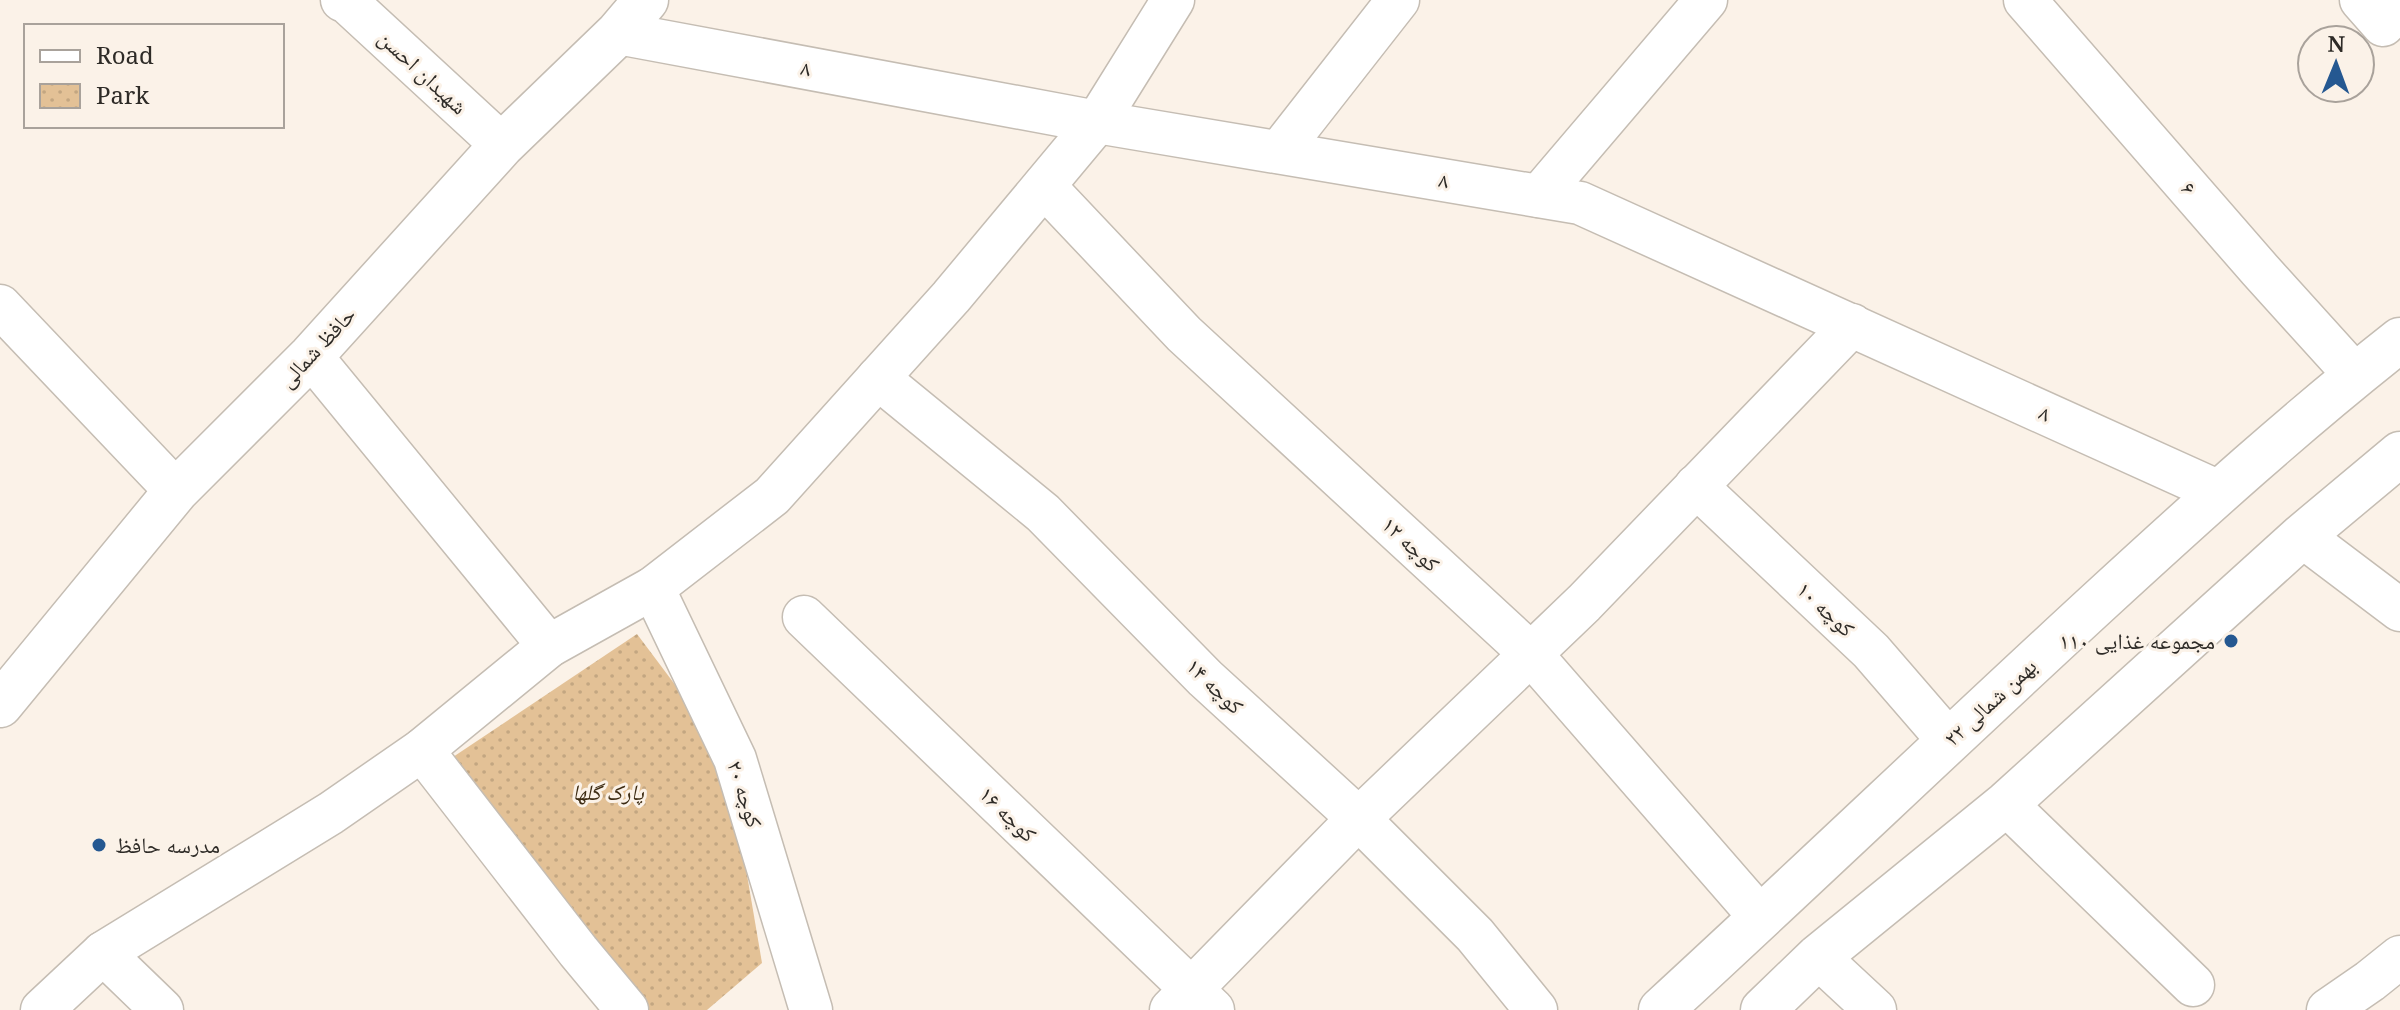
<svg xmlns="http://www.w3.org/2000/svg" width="2400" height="1010" font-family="'Noto Serif','Noto Naskh Arabic',serif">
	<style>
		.park { fill: url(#park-dots) }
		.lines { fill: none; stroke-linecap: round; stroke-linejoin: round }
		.street-casing { stroke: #c5bdb3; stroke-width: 45 }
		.secondary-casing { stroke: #c5bdb3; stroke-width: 47 }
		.street { stroke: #fff; stroke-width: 42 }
		.secondary { stroke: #fff; stroke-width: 44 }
		.poi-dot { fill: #255891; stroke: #fbf2e8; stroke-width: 3 }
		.labels { text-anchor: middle; stroke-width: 6; stroke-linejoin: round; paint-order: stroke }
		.street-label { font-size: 22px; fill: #2e2b27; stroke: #fbf2e8 }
		.poi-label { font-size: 22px; fill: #2e2b27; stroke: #fbf2e8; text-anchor: end }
		.park-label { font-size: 22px; font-style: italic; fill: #3d2b12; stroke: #fbf2e8 }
	</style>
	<defs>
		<pattern id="park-dots" width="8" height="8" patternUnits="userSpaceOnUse" patternTransform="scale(2)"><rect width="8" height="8" fill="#e3c196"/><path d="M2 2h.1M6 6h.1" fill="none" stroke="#c3a681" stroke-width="1.8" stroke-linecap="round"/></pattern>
	</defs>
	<rect width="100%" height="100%" fill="#fbf2e8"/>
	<path class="park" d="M 637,634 L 679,690 L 721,773 L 746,869 L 762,963 L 707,1010 L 631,1010 L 450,759 Z"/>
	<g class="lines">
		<defs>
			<g id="street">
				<path d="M 342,0 L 347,2 L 502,145"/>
				<path d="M 2025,0 L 2260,270 L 2355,375"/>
				<path d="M 2361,0 L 2383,25 L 2400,9"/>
				<path d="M 618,33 L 1097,122 L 1580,203 L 2219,492"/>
				<path d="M 1279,152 L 1398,0"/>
				<path d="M 1044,186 L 1184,334 L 1531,654 L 1761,918"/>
				<path d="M 1539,196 L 1706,0"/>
				<path d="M 0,306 L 176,491"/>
				<path d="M 311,356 L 549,646"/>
				<path d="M 878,378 L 1043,513 L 1205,678 L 1359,819 L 1475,935 L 1536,1010"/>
				<path d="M 1696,486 L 1871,651 L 1948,740"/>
				<path d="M 2302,536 L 2400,610"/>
				<path d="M 653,588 L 735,759 L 811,1010"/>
				<path d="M 804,617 L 1213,1010"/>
				<path d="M 422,750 L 578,951 L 627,1010"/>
				<path d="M 2006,804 L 2193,985"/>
				<path d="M 103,953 L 162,1010"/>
				<path d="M 1818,957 L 1875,1010"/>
				<path d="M 42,1010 L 103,953 L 331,813 L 422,750 L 549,646 L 653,588 L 772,496 L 951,297 L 1097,122 L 1173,0"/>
				<path d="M 1171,1010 L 1345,832 L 1584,603 L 1852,325"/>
				<path d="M 2328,1010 L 2370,981 L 2400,957"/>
			</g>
			<g id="secondary">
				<path d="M 0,705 L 176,491 L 311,356 L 502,145 L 618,33 L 646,0"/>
				<path d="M 1661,1010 C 1809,874 1955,734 2103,598 C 2200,509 2297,421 2400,340"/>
				<path d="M 1763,1010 L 1818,957 L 2006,804 L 2302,536 L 2400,454"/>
			</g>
		</defs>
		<use href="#street" class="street-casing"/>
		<use href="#secondary" class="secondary-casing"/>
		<use href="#street" class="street"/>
		<use href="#secondary" class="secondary"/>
	</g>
	<g class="poi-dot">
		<circle cx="2231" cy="641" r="8"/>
		<circle cx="99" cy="845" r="8"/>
	</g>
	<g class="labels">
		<g class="street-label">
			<text transform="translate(806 68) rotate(10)" y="8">۸</text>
			<text transform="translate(423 72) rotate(43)" y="8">شهیدان احسن</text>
			<text transform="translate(1444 180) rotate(10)" y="8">۸</text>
			<text transform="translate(2189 188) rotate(49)" y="8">۶</text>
			<text transform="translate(317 347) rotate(-47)" y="8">حافظ شمالی</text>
			<text transform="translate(2045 413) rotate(25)" y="8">۸</text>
			<text transform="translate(1411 544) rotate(43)" y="8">کوچه ۱۲</text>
			<text transform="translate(1826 609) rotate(43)" y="8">کوچه ۱۰</text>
			<text transform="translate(1215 686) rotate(44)" y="8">کوچه ۱۴</text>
			<text transform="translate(1990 702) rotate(-43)" y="8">۲۲ بهمن شمالی</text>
			<text transform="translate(745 794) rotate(72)" y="8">کوچه ۲۰</text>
			<text transform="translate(1008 814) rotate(44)" y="8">کوچه ۱۶</text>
		</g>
		<g class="poi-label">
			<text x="2215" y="649">مجموعه غذایی ۱۱۰</text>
			<text x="115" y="853" text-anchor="start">مدرسه حافظ</text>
		</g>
		<g class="park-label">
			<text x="608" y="800">پارک گلها</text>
		</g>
	</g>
	<rect x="24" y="24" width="260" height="104" fill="#fbf2e8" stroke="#a9a29b" stroke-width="2"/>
	<rect x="40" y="50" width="40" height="12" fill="#ffffff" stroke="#a9a29b" stroke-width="2"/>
	<text x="96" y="64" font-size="24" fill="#2e2b27">Road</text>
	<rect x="40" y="84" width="40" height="24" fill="url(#park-dots)" stroke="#a9a29b" stroke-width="2"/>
	<text x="96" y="104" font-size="24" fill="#2e2b27">Park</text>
	<g transform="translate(2336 64) rotate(1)"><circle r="38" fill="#fbf2e8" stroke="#a9a29b" stroke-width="2"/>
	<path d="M0-6L14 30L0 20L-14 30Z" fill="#255891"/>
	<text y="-12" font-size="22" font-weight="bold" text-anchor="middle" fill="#2e2b27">N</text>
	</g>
</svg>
